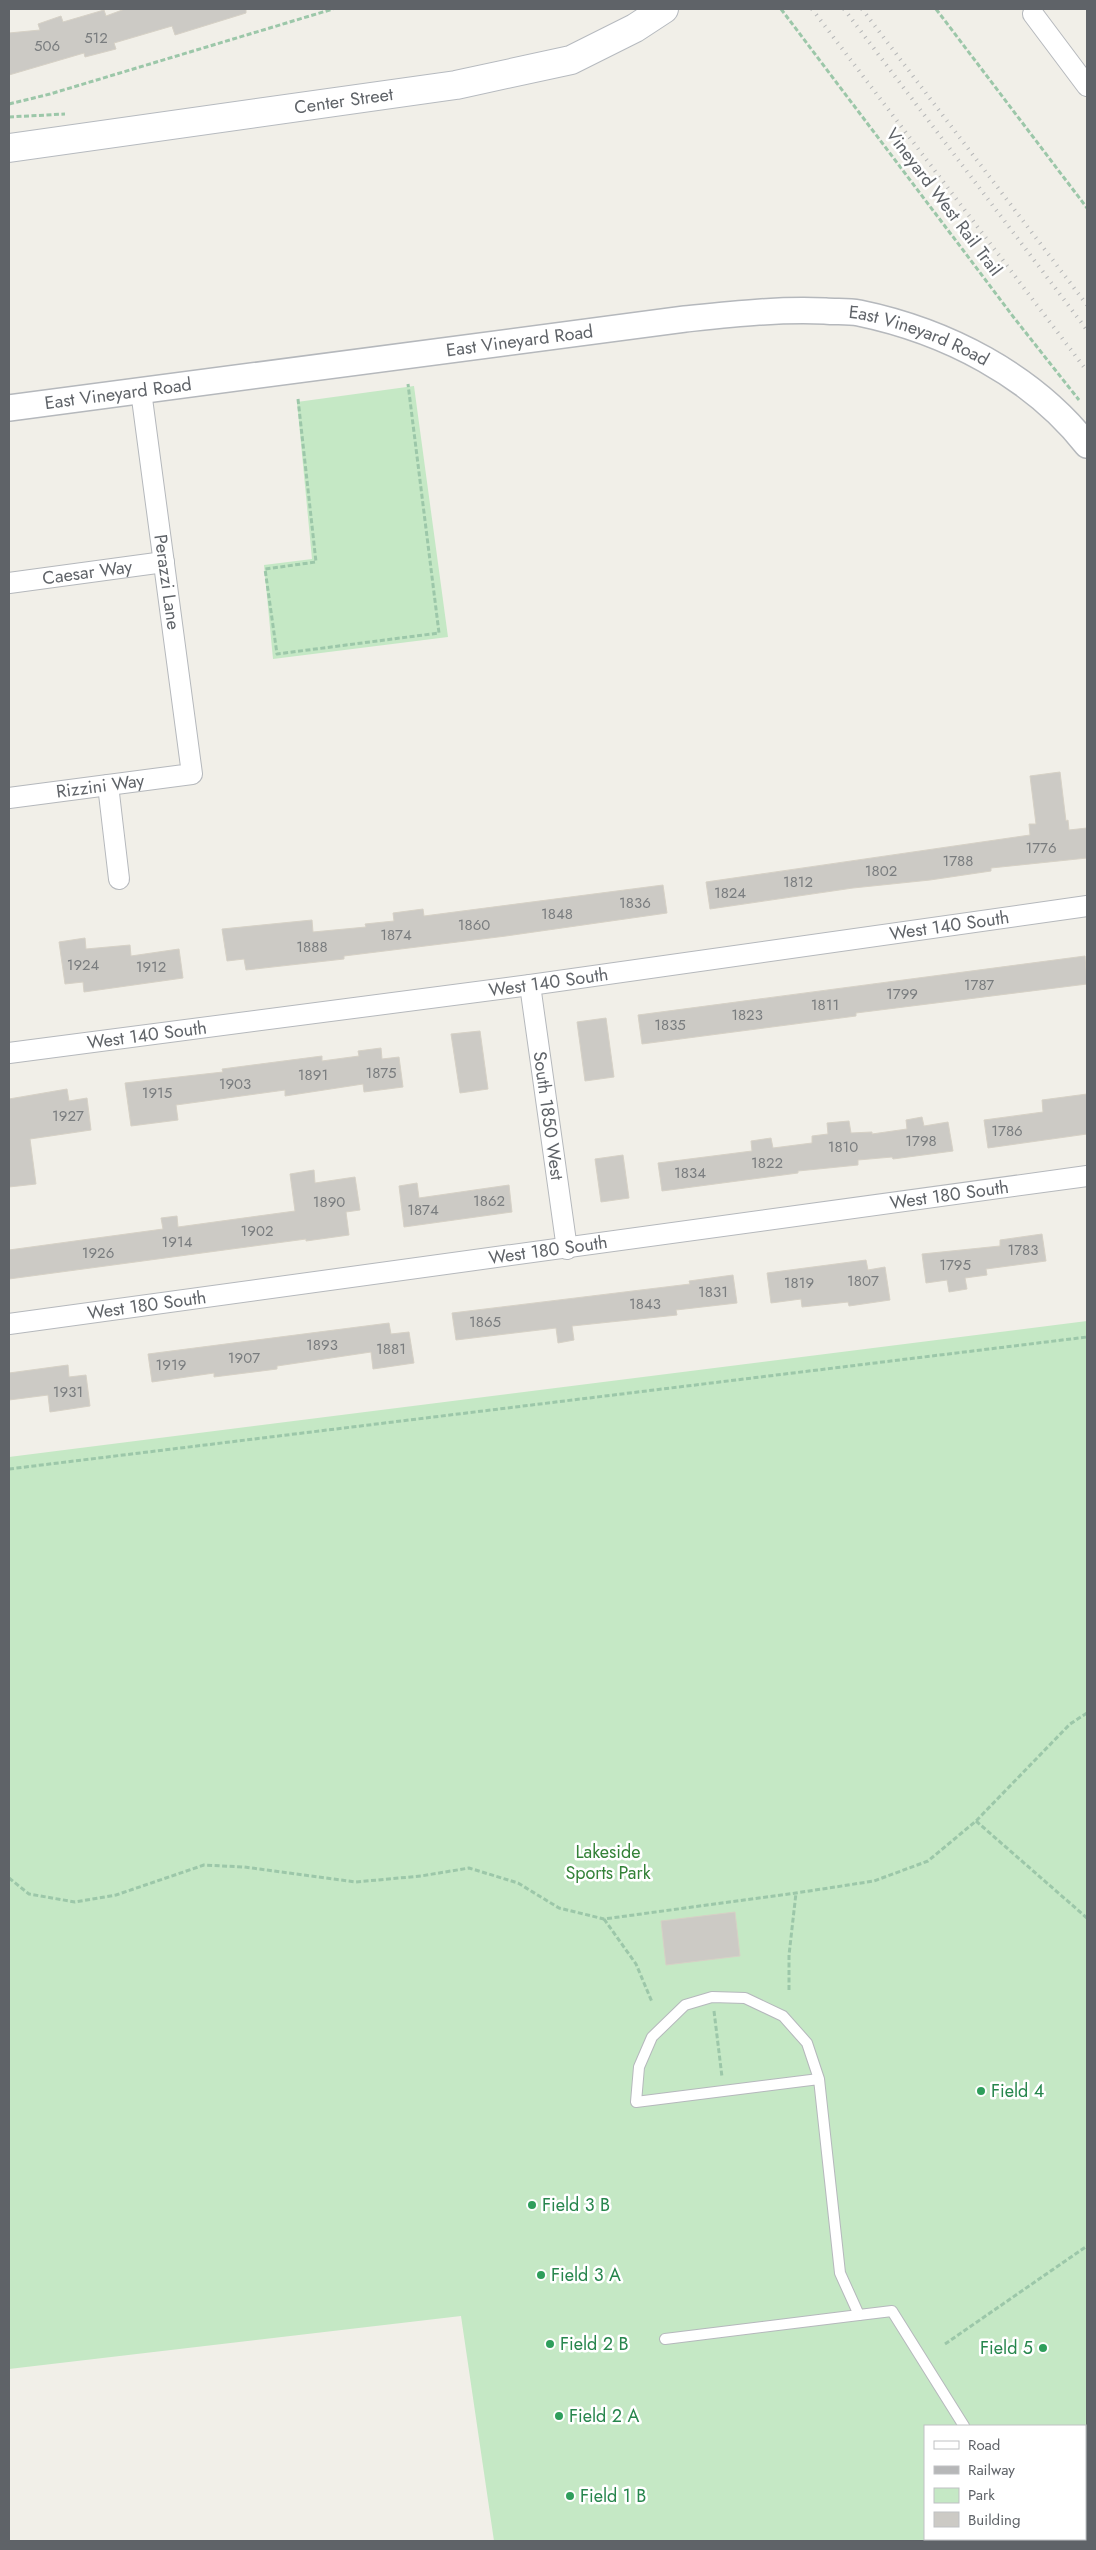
<svg xmlns="http://www.w3.org/2000/svg" width="1096" height="2550" font-family="Jost,sans-serif">
	<style>
		.green { fill: #c5e8c5; fill-rule: evenodd }
		.building { fill: #cccac5; stroke: #d6d1c6 }
		.lines { fill: none; stroke-linecap: round; stroke-linejoin: round }
		.service-casing { stroke: #b5b8bc; stroke-width: 12 }
		.minor-casing { stroke: #b5b8bc; stroke-width: 22 }
		.tertiary-casing { stroke: #b5b8bc; stroke-width: 28 }
		.secondary-casing { stroke: #b6babf; stroke-width: 30 }
		.path { stroke: #9cc7a9; stroke-width: 3; stroke-dasharray: 5 2.5; stroke-linecap: butt }
		.service { stroke: #fff; stroke-width: 10 }
		.minor { stroke: #fff; stroke-width: 20 }
		.tertiary { stroke: #fff; stroke-width: 25 }
		.secondary { stroke: #fff; stroke-width: 28 }
		.rail { stroke: #b6b7b8; stroke-width: 4; stroke-dasharray: 1 6; stroke-linecap: butt }
		.leisure-dot { fill: #2e9e5b; stroke: #fff; stroke-width: 2 }
		.labels { text-anchor: middle; stroke-width: 5; stroke-linejoin: round; paint-order: stroke }
		.number-label { font-size: 15px; fill: #7a7d7f }
		.street-label { font-size: 18px; fill: #5f6368; stroke: #fff }
		.park-label { font-size: 18px; fill: #348238; stroke: #fff }
		.leisure-label { font-size: 18px; fill: #27864d; stroke: #fff; text-anchor: start }
	</style>
	<rect width="100%" height="100%" fill="#f1efe8"/>
	<g class="green">
		<path d="M 414,386 L 448,637 L 273,659 L 264,565 L 312,559 L 297,402 Z"/>
		<path d="M 1087,1321 L 1087,2541 L 494,2541 L 461,2316 L 9,2369 L 9,1457 ZM 925,2426 L 1085,2426 L 1085,2539 L 925,2539 Z"/>
	</g>
	<g class="building">
		<path d="M 125,9 L 246,9 L 246,13 L 175,35 L 172,26 L 114,43 L 116,49 L 85,57 L 84,53 L 9,75 L 9,33 L 40,30 L 38,24 L 61,16 L 63,22 L 104,10 L 106,16 Z"/>
		<path d="M 1060,772 L 1066,821 L 1068,820 L 1069,830 L 1087,828 L 1087,858 L 991,868 L 991,871 L 930,880 L 853,888 L 710,909 L 706,882 L 1030,835 L 1029,824 L 1036,824 L 1030,776 Z"/>
		<path d="M 663,885 L 667,913 L 506,936 L 344,956 L 344,959 L 246,970 L 244,959 L 227,961 L 222,929 L 312,920 L 313,932 L 366,927 L 365,924 L 394,921 L 393,913 L 423,909 L 424,916 Z"/>
		<path d="M 85,938 L 86,949 L 130,945 L 131,956 L 179,949 L 183,978 L 84,992 L 83,982 L 65,984 L 59,942 Z"/>
		<path d="M 1085,956 L 1087,984 L 856,1013 L 856,1016 L 642,1044 L 638,1015 Z"/>
		<path d="M 606,1018 L 614,1077 L 585,1081 L 577,1022 Z"/>
		<path d="M 480,1031 L 488,1089 L 460,1093 L 451,1034 Z"/>
		<path d="M 381,1048 L 382,1059 L 399,1057 L 403,1087 L 364,1092 L 363,1084 L 285,1096 L 285,1090 L 176,1105 L 178,1120 L 131,1126 L 125,1083 L 223,1072 L 222,1069 L 322,1056 L 322,1061 L 359,1056 L 358,1051 Z"/>
		<path d="M 67,1089 L 69,1101 L 87,1098 L 91,1130 L 30,1139 L 36,1184 L 9,1187 L 9,1099 Z"/>
		<path d="M 1087,1094 L 1087,1134 L 988,1148 L 984,1120 L 1043,1112 L 1042,1100 Z"/>
		<path d="M 922,1117 L 924,1126 L 948,1122 L 953,1151 L 893,1159 L 892,1157 L 858,1160 L 858,1165 L 798,1171 L 798,1173 L 662,1191 L 658,1163 L 752,1151 L 751,1141 L 771,1138 L 773,1148 L 812,1143 L 812,1136 L 828,1134 L 827,1123 L 849,1121 L 851,1133 L 872,1132 L 872,1134 L 907,1129 L 906,1120 Z"/>
		<path d="M 623,1155 L 629,1198 L 601,1202 L 595,1159 Z"/>
		<path d="M 314,1170 L 315,1183 L 355,1177 L 360,1210 L 346,1212 L 349,1235 L 306,1241 L 306,1239 L 9,1279 L 9,1250 L 163,1229 L 161,1218 L 177,1216 L 178,1227 L 295,1211 L 290,1174 Z"/>
		<path d="M 417,1183 L 419,1198 L 509,1185 L 512,1212 L 404,1227 L 399,1186 Z"/>
		<path d="M 1042,1234 L 1046,1261 L 986,1269 L 987,1275 L 965,1278 L 967,1289 L 949,1292 L 947,1280 L 926,1283 L 922,1254 L 1000,1246 L 1000,1240 Z"/>
		<path d="M 866,1260 L 868,1270 L 885,1267 L 890,1300 L 849,1306 L 848,1302 L 802,1307 L 801,1299 L 771,1303 L 767,1273 Z"/>
		<path d="M 733,1275 L 737,1303 L 676,1310 L 677,1315 L 572,1326 L 574,1340 L 558,1343 L 556,1328 L 456,1340 L 452,1313 L 690,1284 L 689,1281 Z"/>
		<path d="M 389,1323 L 391,1334 L 409,1332 L 414,1363 L 373,1369 L 371,1352 L 277,1366 L 277,1369 L 214,1377 L 214,1373 L 152,1382 L 148,1354 Z"/>
		<path d="M 68,1365 L 69,1377 L 86,1375 L 90,1406 L 50,1412 L 48,1395 L 9,1400 L 9,1373 Z"/>
		<path d="M 735,1912 L 740,1956 L 666,1965 L 661,1921 Z"/>
	</g>
	<g class="lines">
		<defs>
			<g id="service">
				<path d="M 819,2079 L 636,2102 L 639,2067 L 652,2037 L 685,2005 L 712,1997 L 745,1998 L 783,2016 L 807,2043 L 819,2079 L 840,2273 L 859,2315 L 892,2311 L 964,2426"/>
				<path d="M 665,2339 L 859,2315"/>
				<path d="M 1026,2539 L 1026,2541"/>
			</g>
			<g id="minor">
				<path d="M 1033,14 L 1087,86"/>
				<path id="s1" d="M 9,583 L 164,562"/>
				<path d="M 108,785 L 119,879"/>
				<path id="s2" d="M 9,798 L 192,774 L 141,391"/>
				<path id="s3" d="M 530,985 L 567,1249"/>
				<path id="s4" d="M 9,1053 L 530,985 L 1087,906"/>
				<path id="s5" d="M 9,1324 L 1087,1176"/>
			</g>
			<g id="tertiary">
				<path id="s6" d="M 9,408 L 685,319 C 733,314 777,309 825,311 C 836,312 848,311 859,313 C 946,331 1032,375 1087,445"/>
			</g>
			<g id="secondary">
				<path id="s7" d="M 9,148 L 456,85 L 571,60 L 635,28 L 664,9"/>
			</g>
		</defs>
		<use href="#service" class="service-casing"/>
		<use href="#minor" class="minor-casing"/>
		<use href="#tertiary" class="tertiary-casing"/>
		<use href="#secondary" class="secondary-casing"/>
		<g class="path">
			<path d="M 781,9 L 1015,319 L 1079,400"/>
			<path d="M 936,9 L 1087,208"/>
			<path d="M 9,104 L 50,94 L 333,9"/>
			<path d="M 9,117 L 65,114"/>
			<path d="M 298,399 L 316,562 L 265,569 L 277,654 L 439,633 L 408,384"/>
			<path d="M 9,1469 L 1087,1337"/>
			<path d="M 976,1821 L 1087,1918"/>
			<path d="M 9,1878 L 29,1894 L 75,1902 L 116,1895 L 204,1865 L 244,1867 L 356,1882 L 421,1876 L 469,1868 L 518,1883 L 559,1908 L 604,1919 L 796,1893 L 874,1881 L 928,1861 L 976,1821 L 1070,1724 L 1087,1713"/>
			<path d="M 604,1919 L 636,1964 L 652,2002"/>
			<path d="M 789,1990 L 789,1955 L 796,1893"/>
			<path d="M 714,2011 L 722,2077"/>
			<path d="M 945,2344 L 1087,2246"/>
		</g>
		<use href="#service" class="service"/>
		<use href="#minor" class="minor"/>
		<use href="#tertiary" class="tertiary"/>
		<use href="#secondary" class="secondary"/>
		<g class="rail">
			<path d="M 812,9 L 1087,371"/>
			<path d="M 844,9 L 1087,330"/>
			<path d="M 862,9 L 1087,305"/>
		</g>
	</g>
	<g class="leisure-dot">
		<circle cx="981" cy="2091" r="5"/>
		<circle cx="532" cy="2205" r="5"/>
		<circle cx="541" cy="2275" r="5"/>
		<circle cx="550" cy="2344" r="5"/>
		<circle cx="1043" cy="2348" r="5"/>
		<circle cx="559" cy="2416" r="5"/>
		<circle cx="570" cy="2496" r="5"/>
	</g>
	<g class="labels">
		<g class="number-label">
			<text x="96" y="43">512</text>
			<text x="47" y="51">506</text>
			<text x="1041" y="853">1776</text>
			<text x="958" y="866">1788</text>
			<text x="881" y="876">1802</text>
			<text x="798" y="887">1812</text>
			<text x="730" y="898">1824</text>
			<text x="635" y="908">1836</text>
			<text x="557" y="919">1848</text>
			<text x="474" y="930">1860</text>
			<text x="396" y="940">1874</text>
			<text x="312" y="952">1888</text>
			<text x="83" y="970">1924</text>
			<text x="151" y="972">1912</text>
			<text x="979" y="990">1787</text>
			<text x="902" y="999">1799</text>
			<text x="825" y="1010">1811</text>
			<text x="747" y="1020">1823</text>
			<text x="670" y="1030">1835</text>
			<text x="381" y="1078">1875</text>
			<text x="313" y="1080">1891</text>
			<text x="235" y="1089">1903</text>
			<text x="157" y="1098">1915</text>
			<text x="68" y="1121">1927</text>
			<text x="1007" y="1136">1786</text>
			<text x="921" y="1146">1798</text>
			<text x="843" y="1152">1810</text>
			<text x="767" y="1168">1822</text>
			<text x="690" y="1178">1834</text>
			<text x="489" y="1206">1862</text>
			<text x="329" y="1207">1890</text>
			<text x="423" y="1215">1874</text>
			<text x="257" y="1236">1902</text>
			<text x="177" y="1247">1914</text>
			<text x="1023" y="1255">1783</text>
			<text x="98" y="1258">1926</text>
			<text x="955" y="1270">1795</text>
			<text x="863" y="1286">1807</text>
			<text x="799" y="1288">1819</text>
			<text x="713" y="1297">1831</text>
			<text x="645" y="1309">1843</text>
			<text x="485" y="1327">1865</text>
			<text x="322" y="1350">1893</text>
			<text x="391" y="1354">1881</text>
			<text x="244" y="1363">1907</text>
			<text x="171" y="1370">1919</text>
			<text x="68" y="1397">1931</text>
		</g>
		<g class="street-label">
			<text dy="6" stroke="none"><textPath href="#s7" startOffset="338">Center Street</textPath></text>
			<text transform="translate(944 202) rotate(53)" y="6">Vineyard West Rail Trail</text>
			<text dy="6" stroke="none"><textPath href="#s6" startOffset="920">East Vineyard Road</textPath></text>
			<text dy="6" stroke="none"><textPath href="#s6" startOffset="515">East Vineyard Road</textPath></text>
			<text dy="6" stroke="none"><textPath href="#s6" startOffset="110">East Vineyard Road</textPath></text>
			<text dy="6" stroke="none"><textPath href="#s1" startOffset="79">Caesar Way</textPath></text>
			<text transform="translate(167 582) rotate(82)" y="6">Perazzi Lane</text>
			<text dy="6" stroke="none"><textPath href="#s2" startOffset="92">Rizzini Way</textPath></text>
			<text dy="6" stroke="none"><textPath href="#s4" startOffset="949">West 140 South</textPath></text>
			<text dy="6" stroke="none"><textPath href="#s4" startOffset="544">West 140 South</textPath></text>
			<text dy="6" stroke="none"><textPath href="#s4" startOffset="139">West 140 South</textPath></text>
			<text dy="6" stroke="none"><textPath href="#s3" startOffset="132">South 1850 West</textPath></text>
			<text dy="6" stroke="none"><textPath href="#s5" startOffset="949">West 180 South</textPath></text>
			<text dy="6" stroke="none"><textPath href="#s5" startOffset="544">West 180 South</textPath></text>
			<text dy="6" stroke="none"><textPath href="#s5" startOffset="139">West 180 South</textPath></text>
		</g>
		<g class="park-label">
			<text x="608" y="1858">Lakeside<tspan x="608" dy="21">Sports Park</tspan></text>
		</g>
		<g class="leisure-label">
			<text x="991" y="2097">Field 4</text>
			<text x="542" y="2211">Field 3 B</text>
			<text x="551" y="2281">Field 3 A</text>
			<text x="560" y="2350">Field 2 B</text>
			<text x="1033" y="2354" text-anchor="end">Field 5</text>
			<text x="569" y="2422">Field 2 A</text>
			<text x="580" y="2502">Field 1 B</text>
		</g>
	</g>
	<rect width="1096" height="2550" fill="none" stroke="#5f6368" stroke-width="20"/>
	<rect x="924" y="2425" width="162" height="115" fill="#ffffff" stroke="#bfc1c3"/>
	<rect x="934" y="2441" width="25" height="8" fill="#ffffff" stroke="#bfc1c3"/>
	<text x="968" y="2450" font-size="15" fill="#5f6368">Road</text>
	<rect x="934" y="2466" width="25" height="8" fill="#b6b7b8" stroke="#bfc1c3"/>
	<text x="968" y="2475" font-size="15" fill="#5f6368">Railway</text>
	<rect x="934" y="2488" width="25" height="15" fill="#c5e8c5" stroke="#bfc1c3"/>
	<text x="968" y="2500" font-size="15" fill="#5f6368">Park</text>
	<rect x="934" y="2512" width="25" height="15" fill="#cccac5" stroke="#bfc1c3"/>
	<text x="968" y="2525" font-size="15" fill="#5f6368">Building</text>
</svg>
